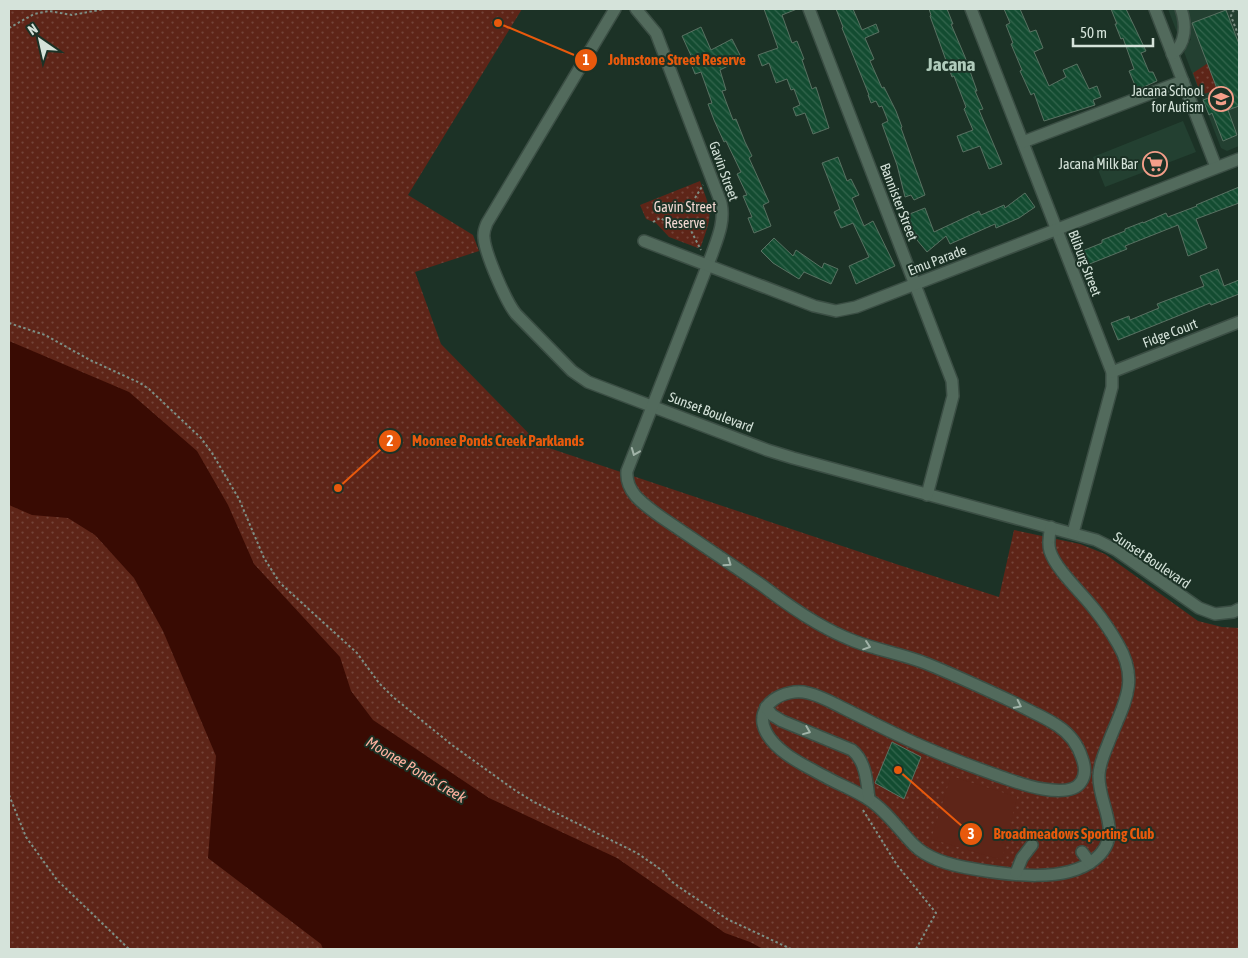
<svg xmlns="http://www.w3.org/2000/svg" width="1248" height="958" font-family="'Asap Condensed',sans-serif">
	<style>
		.built { fill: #234031 }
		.park { fill: url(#park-dots) }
		.pitch { fill: #5e2518 }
		.water { fill: #390b03 }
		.building { fill: url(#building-back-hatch); stroke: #597162 }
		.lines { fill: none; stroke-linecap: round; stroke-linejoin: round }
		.minor-casing { stroke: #3b4e44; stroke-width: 14 }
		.path { stroke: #7d8f85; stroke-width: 2; stroke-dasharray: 2.5 2.5; stroke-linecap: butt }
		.minor { stroke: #526a5c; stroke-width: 11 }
		.oneway { stroke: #a1b3a8 }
		.labels { text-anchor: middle; stroke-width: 4; stroke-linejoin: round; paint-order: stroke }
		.poi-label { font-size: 14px; fill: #d5e3da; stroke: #1c3226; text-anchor: end }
		.street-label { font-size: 14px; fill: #d5e3da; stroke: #1c3226 }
		.park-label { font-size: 14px; fill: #f4dad3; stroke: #1c3226 }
		.water-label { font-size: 15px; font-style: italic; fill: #feb2a0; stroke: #1c3226 }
		.district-label { font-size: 19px; font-weight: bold; fill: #b0cbbb; stroke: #1c3226 }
		.leader { fill: none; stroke: #e8590c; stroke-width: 2 }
		.callout-dot { fill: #e8590c; stroke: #1c3226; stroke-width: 2 }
		.mark-label { font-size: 15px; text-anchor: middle; font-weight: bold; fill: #fff }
		.callout-label { font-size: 15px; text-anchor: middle; font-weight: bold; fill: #e8590c; stroke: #1c3226; stroke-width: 4; stroke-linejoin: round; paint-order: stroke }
	</style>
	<defs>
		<pattern id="park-dots" width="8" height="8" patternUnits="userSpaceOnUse" patternTransform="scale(1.25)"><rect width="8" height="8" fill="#5e2518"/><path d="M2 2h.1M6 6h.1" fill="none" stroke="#744439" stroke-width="1.8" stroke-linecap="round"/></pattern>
		<pattern id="building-back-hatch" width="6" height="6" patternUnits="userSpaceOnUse" patternTransform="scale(1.25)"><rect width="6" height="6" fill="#134c31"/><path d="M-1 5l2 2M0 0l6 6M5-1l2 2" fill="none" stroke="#34664e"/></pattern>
	</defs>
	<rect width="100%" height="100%" fill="#1c3226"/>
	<g class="built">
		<path d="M 1168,9 L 1239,9 L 1239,146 L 1227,151 L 1221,148 L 1184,52 L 1191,39 L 1178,35 Z"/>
		<path d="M 1183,121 L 1196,152 L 1105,187 L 1093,157 Z"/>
	</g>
	<g class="park">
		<path d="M 9,9 L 522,9 L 408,195 L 473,235 L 479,251 L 415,272 L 441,344 L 540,445 L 899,565 L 999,597 L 1014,530 L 1080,544 L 1105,554 L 1198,621 L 1222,627 L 1239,628 L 1239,949 L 9,949 Z"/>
		<path d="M 1208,63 L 1219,94 L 1212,96 L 1210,92 L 1201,95 L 1193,73 Z"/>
		<path d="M 700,181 C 712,213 713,214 701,246 L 698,248 L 669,237 L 656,223 L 646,219 L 640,205 Z"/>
	</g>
	<path class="pitch" d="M 951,776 L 1017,797 L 1002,860 L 931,839 Z"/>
	<path class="water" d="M 9,341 L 129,392 L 197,451 L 228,505 L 254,564 L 340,657 L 351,691 L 373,720 L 489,798 L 617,858 L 725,933 L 750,942 L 763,949 L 323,949 L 321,944 L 208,858 L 216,756 L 163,631 L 134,578 L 95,535 L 68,518 L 32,515 L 9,505 Z"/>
	<g class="building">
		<path d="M 764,9 L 797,9 L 782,15 L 792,43 L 797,41 L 804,59 L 802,60 L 812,89 L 816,87 L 829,128 L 813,134 L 805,113 L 796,116 L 793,108 L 800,105 L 794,89 L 791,90 L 787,79 L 776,83 L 769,63 L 762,66 L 758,55 L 778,48 Z"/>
		<path d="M 836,9 L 853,9 L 862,30 L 876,24 L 879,32 L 865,38 L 874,59 L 870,61 L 882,88 L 884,87 L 896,111 L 902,127 L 901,128 L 925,195 L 914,200 L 911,195 L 905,197 L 897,165 L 882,124 L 888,121 L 882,106 L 879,107 L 876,101 L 871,103 L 868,95 L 869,95 L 842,28 L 843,27 Z"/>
		<path d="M 929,9 L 947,9 L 953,24 L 951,24 L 965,57 L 977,91 L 975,91 L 983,109 L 979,110 L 1002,164 L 989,169 L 980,146 L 963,152 L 957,136 L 973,130 L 964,109 L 966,107 L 954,76 L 952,77 L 930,16 L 931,15 Z"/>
		<path d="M 1004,9 L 1020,9 L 1030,32 L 1036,30 L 1043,48 L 1034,52 L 1049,86 L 1066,77 L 1063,70 L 1077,64 L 1089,89 L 1097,86 L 1101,97 L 1093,100 L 1095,105 L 1044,121 L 1034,93 L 1031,95 L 1020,71 L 1022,70 L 1011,44 L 1013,43 L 1006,25 L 1010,23 Z"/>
		<path d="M 1111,9 L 1126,9 L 1146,51 L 1141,53 L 1149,72 L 1153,72 L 1157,81 L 1137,90 L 1129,71 L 1134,69 L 1123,38 L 1121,39 L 1115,24 L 1117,24 Z"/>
		<path d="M 1226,10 L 1239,44 L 1239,106 L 1228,110 L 1237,135 L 1223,141 L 1212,113 L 1209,115 L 1203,100 L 1219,94 L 1192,23 Z"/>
		<path d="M 701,27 L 711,50 L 732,39 L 742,59 L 720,70 L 726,90 L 722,91 L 733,120 L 736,119 L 745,142 L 752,156 L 749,158 L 769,202 L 763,205 L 771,226 L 754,233 L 748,218 L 752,217 L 743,196 L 747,195 L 737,174 L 741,172 L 726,141 L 724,142 L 714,120 L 708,104 L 712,103 L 701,72 L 695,74 L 690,61 L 693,60 L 682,36 Z"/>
		<path d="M 838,157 L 847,181 L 851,179 L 859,195 L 852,198 L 864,226 L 873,221 L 895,266 L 856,284 L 849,266 L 869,257 L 853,223 L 841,228 L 834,212 L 840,209 L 822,163 Z"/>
		<path d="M 1239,187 L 1239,203 L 1196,219 L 1207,248 L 1188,256 L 1178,225 L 1125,246 L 1127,249 L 1087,265 L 1082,251 L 1102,243 L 1102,240 L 1125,231 L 1125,229 L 1143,222 L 1143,223 L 1166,213 L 1168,217 L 1197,206 L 1196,205 Z"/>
		<path d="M 1025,193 L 1035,207 L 1019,218 L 996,228 L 995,224 L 950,244 L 946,236 L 927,252 L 917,240 L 907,215 L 925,208 L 934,232 L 979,211 L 981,215 L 1004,205 L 1005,208 Z"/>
		<path d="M 774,238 L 793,256 L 796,250 L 822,268 L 824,263 L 838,269 L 831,284 L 804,272 L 799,279 L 773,263 L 761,251 Z"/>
		<path d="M 1218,269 L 1224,286 L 1239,280 L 1239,294 L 1211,305 L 1210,303 L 1118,340 L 1111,323 L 1129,316 L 1130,320 L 1159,308 L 1157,304 L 1204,286 L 1200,276 Z"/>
		<path d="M 892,742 L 921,757 L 904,799 L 875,783 Z"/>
	</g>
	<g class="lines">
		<defs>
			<g id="minor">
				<path d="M 615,9 L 487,223 C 485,228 483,232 484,238 C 485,253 506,302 516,314 L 572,371 L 588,382 L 767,450 L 793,458 L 1096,540 L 1116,550 L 1199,608 L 1215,614 L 1233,612 L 1239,609"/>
				<path d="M 636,9 L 656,33 L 721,203 C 725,221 718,237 712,254 L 627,471 C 625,493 645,505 661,517 C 695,540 729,563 763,586 C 780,599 798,612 817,623 C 829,630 841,636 854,641 C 877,650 902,654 925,663 C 955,675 985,689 1015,703 C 1029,711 1045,717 1058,726 C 1070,734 1078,745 1082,758 C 1085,766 1086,775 1081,782 C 1074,793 1055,791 1043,789 C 1027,787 1011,780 996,775 C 965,764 934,752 904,738 C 885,729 865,719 845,709 C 833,703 821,696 808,693 C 785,687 752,705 766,732 C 777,753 804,765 824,776 C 838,784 854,790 868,799 C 886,810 899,830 914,845 C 929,860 954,866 974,869 C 1009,875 1065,883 1094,860 C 1126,835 1098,806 1099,776 C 1099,765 1104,754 1108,744 C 1122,706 1141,683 1118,644 C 1111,632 1103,620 1095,610 C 1083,594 1056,570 1050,551 C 1048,544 1049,535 1051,527"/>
				<path d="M 809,9 L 952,381 L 953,396 L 927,495"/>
				<path d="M 971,9 L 1112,372 L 1112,387 L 1073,533"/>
				<path d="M 1155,9 L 1216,167"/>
				<path d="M 1172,54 C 1187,44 1186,23 1181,9"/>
				<path d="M 1023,142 L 1183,81"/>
				<path d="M 644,241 L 814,306 L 836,311 L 856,307 L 1239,159"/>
				<path d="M 1112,372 L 1239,322"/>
				<path d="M 766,707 L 772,715 L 782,721 L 852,750 C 866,761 867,783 869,799"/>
				<path d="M 1082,852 L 1090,863"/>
				<path d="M 1016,873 L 1022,858 L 1032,845"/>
			</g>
		</defs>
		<use href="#minor" class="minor-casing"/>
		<g class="path">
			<path d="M 1239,9 L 1233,11 L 1231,16 L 1239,37"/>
			<path d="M 9,28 L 34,14 L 49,11 L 72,15 L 105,9"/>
			<path d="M 695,198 L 703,185"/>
			<path d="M 653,222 L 660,218 L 673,225 L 688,225 L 701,250"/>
			<path d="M 9,323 L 45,335 L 90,360 L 140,383 L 149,389 L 201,438 L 212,453 L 239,499 L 264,558 L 280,583 L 357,653 L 379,683 L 393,697 L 452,745 L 516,791 L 534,802 L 637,853 L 663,871 L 671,881 L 682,889 L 727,919 L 791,949"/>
			<path d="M 9,795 L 26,837 L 57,880 L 129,949"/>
			<path d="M 863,810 L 897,865 L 936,913 L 916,949"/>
		</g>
		<use href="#minor" class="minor"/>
	</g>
	<defs><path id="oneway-chevron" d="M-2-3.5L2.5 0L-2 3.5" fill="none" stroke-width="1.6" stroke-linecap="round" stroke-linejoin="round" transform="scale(1.25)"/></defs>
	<g class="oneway">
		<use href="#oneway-chevron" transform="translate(635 452) rotate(112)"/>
		<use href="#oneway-chevron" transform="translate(728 563) rotate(35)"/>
		<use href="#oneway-chevron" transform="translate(867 646) rotate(19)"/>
		<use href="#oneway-chevron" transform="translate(1018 705) rotate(26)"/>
		<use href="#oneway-chevron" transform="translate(807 731) rotate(22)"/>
	</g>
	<defs>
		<symbol id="school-ring" viewBox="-11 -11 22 22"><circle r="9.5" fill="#1c3226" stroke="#f49e89" stroke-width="1.5"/><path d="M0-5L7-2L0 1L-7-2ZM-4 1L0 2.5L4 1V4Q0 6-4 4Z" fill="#f49e89"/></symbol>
		<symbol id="supermarket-ring" viewBox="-11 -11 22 22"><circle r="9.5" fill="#1c3226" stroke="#f49e89" stroke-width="1.5"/><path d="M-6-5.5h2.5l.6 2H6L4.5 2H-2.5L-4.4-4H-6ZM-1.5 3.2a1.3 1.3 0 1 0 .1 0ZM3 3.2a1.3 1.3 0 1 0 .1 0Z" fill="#f49e89"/></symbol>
	</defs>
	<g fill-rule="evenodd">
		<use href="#school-ring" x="1207" y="85" width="28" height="28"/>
		<use href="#supermarket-ring" x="1141" y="150" width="28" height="28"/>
	</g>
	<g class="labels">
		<g class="poi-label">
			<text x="1204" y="96">Jacana School<tspan x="1204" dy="16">for Autism</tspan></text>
			<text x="1138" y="169">Jacana Milk Bar</text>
		</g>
		<g class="street-label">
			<text transform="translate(724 171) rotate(70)" y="5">Gavin Street</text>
			<text transform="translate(899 202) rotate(69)" y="5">Bannister Street</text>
			<text transform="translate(937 260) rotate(-21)" y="5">Emu Parade</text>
			<text transform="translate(1085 263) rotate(69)" y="5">Bliburg Street</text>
			<text transform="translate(1170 333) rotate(-21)" y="5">Fidge Court</text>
			<text transform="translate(711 412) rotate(21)" y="5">Sunset Boulevard</text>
			<text transform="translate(1152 560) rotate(34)" y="5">Sunset Boulevard</text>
		</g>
		<g class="park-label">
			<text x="685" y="212">Gavin Street<tspan x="685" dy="16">Reserve</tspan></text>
		</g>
		<g class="water-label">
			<text transform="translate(416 770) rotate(31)" y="5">Moonee Ponds Creek</text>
		</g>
		<g class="district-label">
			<text x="951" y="71">Jacana</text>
		</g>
	</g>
	<path class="leader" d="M498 23L586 60M338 488L390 441M898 770L971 834"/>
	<g class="callout-dot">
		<circle cx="498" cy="23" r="5"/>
		<circle cx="338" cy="488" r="5"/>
		<circle cx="898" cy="770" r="5"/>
		<circle cx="586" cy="60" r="12"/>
		<circle cx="390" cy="441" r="12"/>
		<circle cx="971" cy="834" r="12"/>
	</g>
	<g class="mark-label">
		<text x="586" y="65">1</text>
		<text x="390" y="446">2</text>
		<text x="971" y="839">3</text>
	</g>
	<g class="callout-label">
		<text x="677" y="65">Johnstone Street Reserve</text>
		<text x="498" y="446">Moonee Ponds Creek Parklands</text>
		<text x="1074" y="839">Broadmeadows Sporting Club</text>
	</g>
	<rect width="1248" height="958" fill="none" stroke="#d5e3da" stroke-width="20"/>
	<g transform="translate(40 40) rotate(326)" stroke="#1c3226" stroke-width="4" paint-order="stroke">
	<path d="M0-4L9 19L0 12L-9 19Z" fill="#d5e3da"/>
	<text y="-8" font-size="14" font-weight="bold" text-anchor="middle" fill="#d5e3da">N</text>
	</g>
	<path d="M1073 38v8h80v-8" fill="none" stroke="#d5e3da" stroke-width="2.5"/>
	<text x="1080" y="38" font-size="15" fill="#d5e3da" stroke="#1c3226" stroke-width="4" paint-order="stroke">50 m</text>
</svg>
